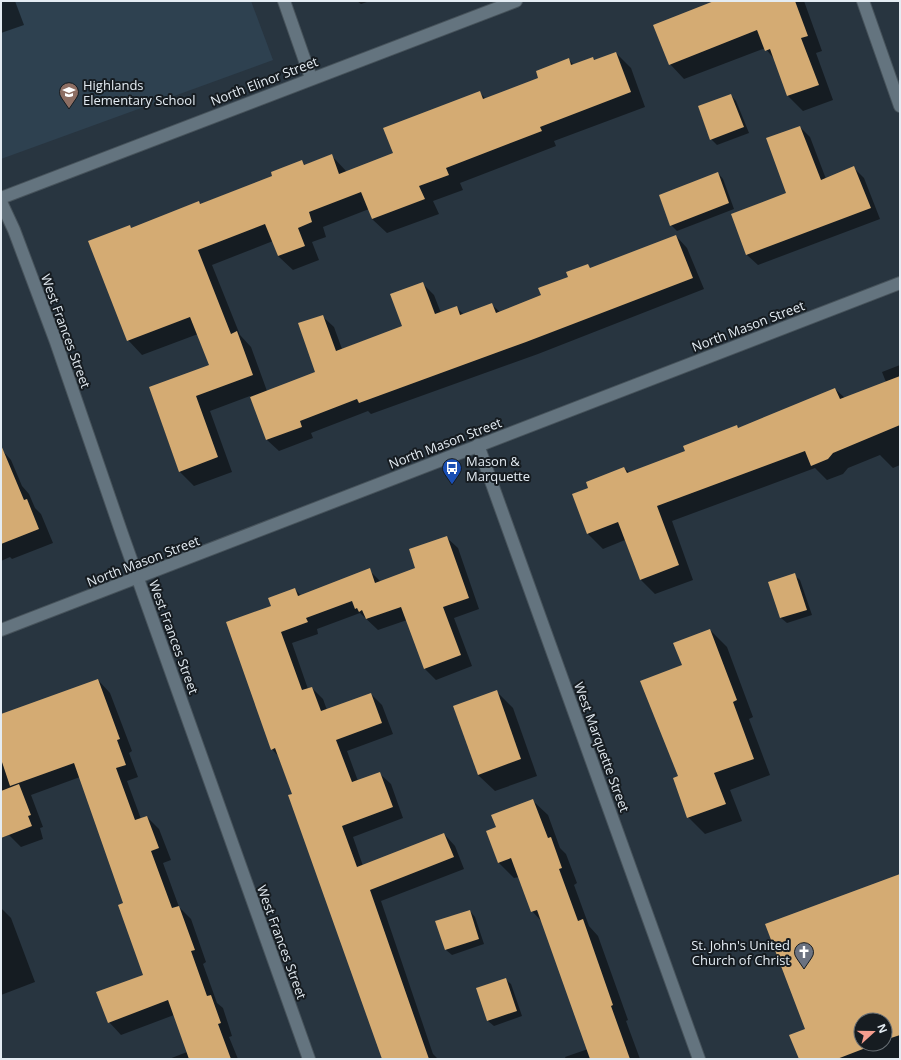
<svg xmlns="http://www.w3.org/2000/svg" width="901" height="1060" font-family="'Open Sans',sans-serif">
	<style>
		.built { fill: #2e4150 }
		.shadow { fill: #0007; fill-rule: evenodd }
		.building { fill: #d4ab73 }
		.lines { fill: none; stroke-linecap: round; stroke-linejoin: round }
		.street-casing { stroke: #47535b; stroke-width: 14 }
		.secondary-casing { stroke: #47535b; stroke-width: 14 }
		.street { stroke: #64747f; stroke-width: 12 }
		.secondary { stroke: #64747f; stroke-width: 12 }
		.labels { text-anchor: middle; stroke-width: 4; stroke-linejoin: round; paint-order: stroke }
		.street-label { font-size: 13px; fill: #e4ecf3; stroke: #161c21 }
		.poi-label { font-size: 13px; fill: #e4ecf3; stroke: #161c21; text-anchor: start }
	</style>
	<rect width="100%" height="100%" fill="#283540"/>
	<path class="built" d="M 1,1 L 251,1 L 273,60 L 1,159 Z"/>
	<g class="shadow">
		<path d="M 1,1 L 15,1 L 24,25 L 1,33 Z"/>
		<path d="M 357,1 L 370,1 L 361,4 Z"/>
		<path d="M 718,1 L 804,1 L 822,51 L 816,53 L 833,100 L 803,111 L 788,96 L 775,60 L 765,48 L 684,79 L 670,64 Z"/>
		<path d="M 616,53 L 631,68 L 645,107 L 554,141 L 556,146 L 460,183 L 463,190 L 433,201 L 439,214 L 387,233 L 372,219 L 369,209 L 323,227 L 326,237 L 312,242 L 319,260 L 293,270 L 278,256 L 273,241 L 212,265 L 240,335 L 251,347 L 267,391 L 317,373 L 322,316 L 334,327 L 342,349 L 403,327 L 422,283 L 434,295 L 441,313 L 456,307 L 464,315 L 492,305 L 500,312 L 542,296 L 588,265 L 591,269 L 676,236 L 687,248 L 704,289 L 538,354 L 371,414 L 368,411 L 311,433 L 313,438 L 279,451 L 267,440 L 250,396 L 210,411 L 232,472 L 194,486 L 179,471 L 163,426 L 210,366 L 198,334 L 142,355 L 128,340 L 129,226 L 132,229 L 198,202 L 201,204 L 274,176 L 302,161 L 305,165 L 331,155 L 347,172 L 394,154 L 479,92 L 486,99 L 540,78 L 568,59 L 574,65 L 593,58 L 596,61 Z"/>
		<path d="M 731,95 L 736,101 L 749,133 L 717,145 L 711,139 Z"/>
		<path d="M 800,127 L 810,137 L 826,179 L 854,168 L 864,178 L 880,219 L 758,265 L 747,255 L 732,214 L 787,194 Z"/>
		<path d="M 718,173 L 723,179 L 734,209 L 677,231 L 671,225 Z"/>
		<path d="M 900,365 L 900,465 L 893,468 L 880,455 L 848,468 L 843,474 L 827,480 L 815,468 L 672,521 L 693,580 L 655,594 L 640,579 L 625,540 L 603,549 L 588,534 L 573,494 L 589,488 L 624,468 L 630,473 L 687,451 L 737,426 L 739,429 L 835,389 L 845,398 L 886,382 L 882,372 Z"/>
		<path d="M 1,449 L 11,460 L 22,486 L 29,494 L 35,508 L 41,514 L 53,543 L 12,559 L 10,557 L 1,561 Z"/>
		<path d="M 446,537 L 458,548 L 479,609 L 454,618 L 472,666 L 436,680 L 425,669 L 407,620 L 378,630 L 360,613 L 317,629 L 318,634 L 292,643 L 308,689 L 312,688 L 323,699 L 327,710 L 371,694 L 382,705 L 393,734 L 347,751 L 358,781 L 379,773 L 391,784 L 403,818 L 353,837 L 363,866 L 444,834 L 455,846 L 464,869 L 381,901 L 433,1054 L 438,1059 L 384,1059 L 293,794 L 278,756 L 272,749 L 272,607 L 295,589 L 301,596 L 369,570 L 381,582 L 417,569 Z"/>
		<path d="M 794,575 L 800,580 L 812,615 L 787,623 L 781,618 L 769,583 Z"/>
		<path d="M 710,630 L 727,647 L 753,717 L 749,719 L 770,775 L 730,790 L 742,821 L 705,834 L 688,817 L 679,777 L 683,666 Z"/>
		<path d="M 98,680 L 110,693 L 132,751 L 129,753 L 138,777 L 127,781 L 141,819 L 147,817 L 159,829 L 171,860 L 163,863 L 179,907 L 191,919 L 206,962 L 203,964 L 217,1003 L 223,1008 L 232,1036 L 229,1037 L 238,1059 L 169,1059 L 187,1052 L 174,1015 L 121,1035 L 109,1022 L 144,975 L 125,903 L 80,777 L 31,795 L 43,827 L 40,828 L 43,839 L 21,847 L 9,835 L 1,838 L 1,715 Z"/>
		<path d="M 496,691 L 513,708 L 537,776 L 495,791 L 478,775 Z"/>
		<path d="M 532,800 L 548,815 L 560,848 L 566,854 L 577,883 L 574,885 L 589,926 L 598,936 L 628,1020 L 626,1021 L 640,1059 L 566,1059 L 565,1057 L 588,1049 L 543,923 L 532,911 L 519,877 L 514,878 L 499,863 L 487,831 L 497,828 Z"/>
		<path d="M 900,875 L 900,1059 L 800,1059 L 806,1029 ZM 861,1020 L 885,1020 L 885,1044 L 861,1044 Z"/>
		<path d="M 1,908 L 11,918 L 35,982 L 1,995 Z"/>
		<path d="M 470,911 L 475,917 L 484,944 L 452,955 L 446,950 L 436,922 Z"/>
		<path d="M 505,979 L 511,984 L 522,1016 L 494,1026 L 488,1021 L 477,988 Z"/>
	</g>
	<g class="building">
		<path d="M 714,1 L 795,1 L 808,36 L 801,38 L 819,85 L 787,96 L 770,49 L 765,51 L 757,30 L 669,65 L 653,25 Z"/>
		<path d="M 616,52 L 631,92 L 540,127 L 542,131 L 446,168 L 449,175 L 419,186 L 425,199 L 372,219 L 361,192 L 309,212 L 312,222 L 298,228 L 305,246 L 278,256 L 265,224 L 198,250 L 231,334 L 237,331 L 253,375 L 196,396 L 218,457 L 179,472 L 149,387 L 209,365 L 190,317 L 127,341 L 88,241 L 130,225 L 131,228 L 199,201 L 200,204 L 272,176 L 271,172 L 302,160 L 304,165 L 332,154 L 339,174 L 393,153 L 383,128 L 480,91 L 483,99 L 538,78 L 536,71 L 569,58 L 571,65 L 593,57 L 594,60 Z"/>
		<path d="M 731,94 L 744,127 L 710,140 L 698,106 Z"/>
		<path d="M 800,126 L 821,180 L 854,166 L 871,208 L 746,255 L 731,214 L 786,193 L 766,138 Z"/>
		<path d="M 718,172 L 729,203 L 670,226 L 659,195 Z"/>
		<path d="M 676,235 L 693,278 L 526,342 L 359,403 L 357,399 L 300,421 L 302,427 L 266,440 L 250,397 L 315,372 L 298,323 L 323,315 L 336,351 L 402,326 L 390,294 L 423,282 L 435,314 L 457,306 L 460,315 L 492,303 L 496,313 L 541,295 L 538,288 L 568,277 L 566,272 L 588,264 L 590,268 Z"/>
		<path d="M 900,376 L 900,425 L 833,453 L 828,459 L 811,466 L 805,451 L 657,506 L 679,565 L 640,580 L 618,522 L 587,534 L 572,494 L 588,488 L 586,482 L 624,467 L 627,473 L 685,451 L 683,446 L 737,425 L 738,428 L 835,388 L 840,399 Z"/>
		<path d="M 1,445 L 24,500 L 27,499 L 39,529 L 1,544 Z"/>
		<path d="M 447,536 L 469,598 L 443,607 L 461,655 L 424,669 L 401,607 L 366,619 L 362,610 L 359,612 L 357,608 L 355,609 L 352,601 L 306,618 L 308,622 L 281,632 L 302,690 L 312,687 L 321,711 L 371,693 L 382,723 L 336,740 L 352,782 L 380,772 L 393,807 L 342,826 L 357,867 L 444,833 L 454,857 L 370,890 L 429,1059 L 382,1059 L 288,795 L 292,794 L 275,748 L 271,750 L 226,622 L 271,606 L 268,598 L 295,588 L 298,596 L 370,568 L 375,583 L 415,568 L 409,549 Z"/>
		<path d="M 795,573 L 807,610 L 780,618 L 768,582 Z"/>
		<path d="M 710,629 L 737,700 L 733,702 L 754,759 L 714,773 L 726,804 L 687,818 L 673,778 L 678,776 L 640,681 L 682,665 L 673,643 Z"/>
		<path d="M 98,679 L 120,739 L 117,740 L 126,765 L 116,768 L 135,820 L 147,816 L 159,848 L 151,851 L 172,908 L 179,906 L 195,950 L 191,951 L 207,996 L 211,995 L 221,1023 L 218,1024 L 231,1059 L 189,1059 L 168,1000 L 108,1023 L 96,992 L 143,975 L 118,905 L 123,903 L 74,763 L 10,786 L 1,759 L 1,714 Z"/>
		<path d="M 497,690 L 521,759 L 478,775 L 453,706 Z"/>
		<path d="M 19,784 L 31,815 L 28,816 L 32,826 L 1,838 L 1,791 Z"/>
		<path d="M 533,799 L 548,838 L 551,837 L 562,868 L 559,869 L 578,921 L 583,919 L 613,1005 L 611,1006 L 630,1059 L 590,1059 L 537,910 L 531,912 L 511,858 L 498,863 L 486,831 L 496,827 L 491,815 Z"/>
		<path d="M 900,874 L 900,1035 L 885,1040 L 885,1020 L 861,1020 L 861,1044 L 876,1044 L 837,1059 L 799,1059 L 789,1035 L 805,1029 L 765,924 Z"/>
		<path d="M 470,910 L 479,939 L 445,950 L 435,921 Z"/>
		<path d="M 506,978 L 517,1011 L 487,1021 L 476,988 Z"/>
	</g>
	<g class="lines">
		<defs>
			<g id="street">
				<path d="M 284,1 L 311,78"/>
				<path d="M 863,1 L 900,106"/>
				<path d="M 1,198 L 516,1"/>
				<path d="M 1,202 L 14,230 L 56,342 L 122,534 L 309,1059"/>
				<path d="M 478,445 L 699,1059"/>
			</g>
			<path id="secondary" d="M 1,630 L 900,283"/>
		</defs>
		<use href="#street" class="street-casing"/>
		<use href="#secondary" class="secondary-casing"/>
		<use href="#street" class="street"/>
		<use href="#secondary" class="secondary"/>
	</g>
	<defs>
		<symbol id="school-pin" viewBox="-11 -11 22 30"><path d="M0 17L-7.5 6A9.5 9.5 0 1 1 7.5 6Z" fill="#8d6e63" stroke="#161c21"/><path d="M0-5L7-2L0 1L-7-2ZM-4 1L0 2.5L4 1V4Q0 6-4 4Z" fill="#fff"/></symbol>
		<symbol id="bus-pin" viewBox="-11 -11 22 30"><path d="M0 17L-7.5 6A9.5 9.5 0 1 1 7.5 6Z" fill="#1a4fb4" stroke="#161c21"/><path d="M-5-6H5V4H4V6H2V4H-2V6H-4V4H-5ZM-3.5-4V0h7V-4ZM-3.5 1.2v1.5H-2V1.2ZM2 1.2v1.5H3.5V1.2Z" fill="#fff"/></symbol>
		<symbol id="church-pin" viewBox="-11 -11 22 30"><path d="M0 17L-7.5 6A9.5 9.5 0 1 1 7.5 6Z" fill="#6b7280" stroke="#161c21"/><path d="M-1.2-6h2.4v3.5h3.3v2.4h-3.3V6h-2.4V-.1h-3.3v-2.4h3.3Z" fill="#fff"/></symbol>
	</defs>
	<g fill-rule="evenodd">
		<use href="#school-pin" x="58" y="81" width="22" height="30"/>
		<use href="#bus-pin" x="441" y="457" width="22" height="30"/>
		<use href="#church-pin" x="793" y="941" width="22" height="30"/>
	</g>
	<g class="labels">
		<g class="street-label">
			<text transform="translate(264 81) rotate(-21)" y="5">North Elinor Street</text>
			<text transform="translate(748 326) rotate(-21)" y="5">North Mason Street</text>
			<text transform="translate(66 331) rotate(70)" y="5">West Frances Street</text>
			<text transform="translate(445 443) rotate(-21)" y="5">North Mason Street</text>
			<text transform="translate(143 561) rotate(-21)" y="5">North Mason Street</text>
			<text transform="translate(174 637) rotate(70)" y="5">West Frances Street</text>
			<text transform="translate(602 747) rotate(70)" y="5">West Marquette Street</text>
			<text transform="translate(282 942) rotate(70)" y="5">West Frances Street</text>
		</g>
		<g class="poi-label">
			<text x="83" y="90">Highlands<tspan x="83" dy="15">Elementary School</tspan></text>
			<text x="466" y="466">Mason &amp;<tspan x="466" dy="15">Marquette</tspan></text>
			<text x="790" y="950" text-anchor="end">St. John's United<tspan x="790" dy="15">Church of Christ</tspan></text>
		</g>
	</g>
	<rect width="901" height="1060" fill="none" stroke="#e4ecf3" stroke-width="4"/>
	<g transform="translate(873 1032) rotate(69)"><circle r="19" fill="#161c21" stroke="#686f75"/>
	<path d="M0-3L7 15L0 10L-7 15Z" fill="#f59d8e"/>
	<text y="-6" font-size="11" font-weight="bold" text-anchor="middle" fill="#e4ecf3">N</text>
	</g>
</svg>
